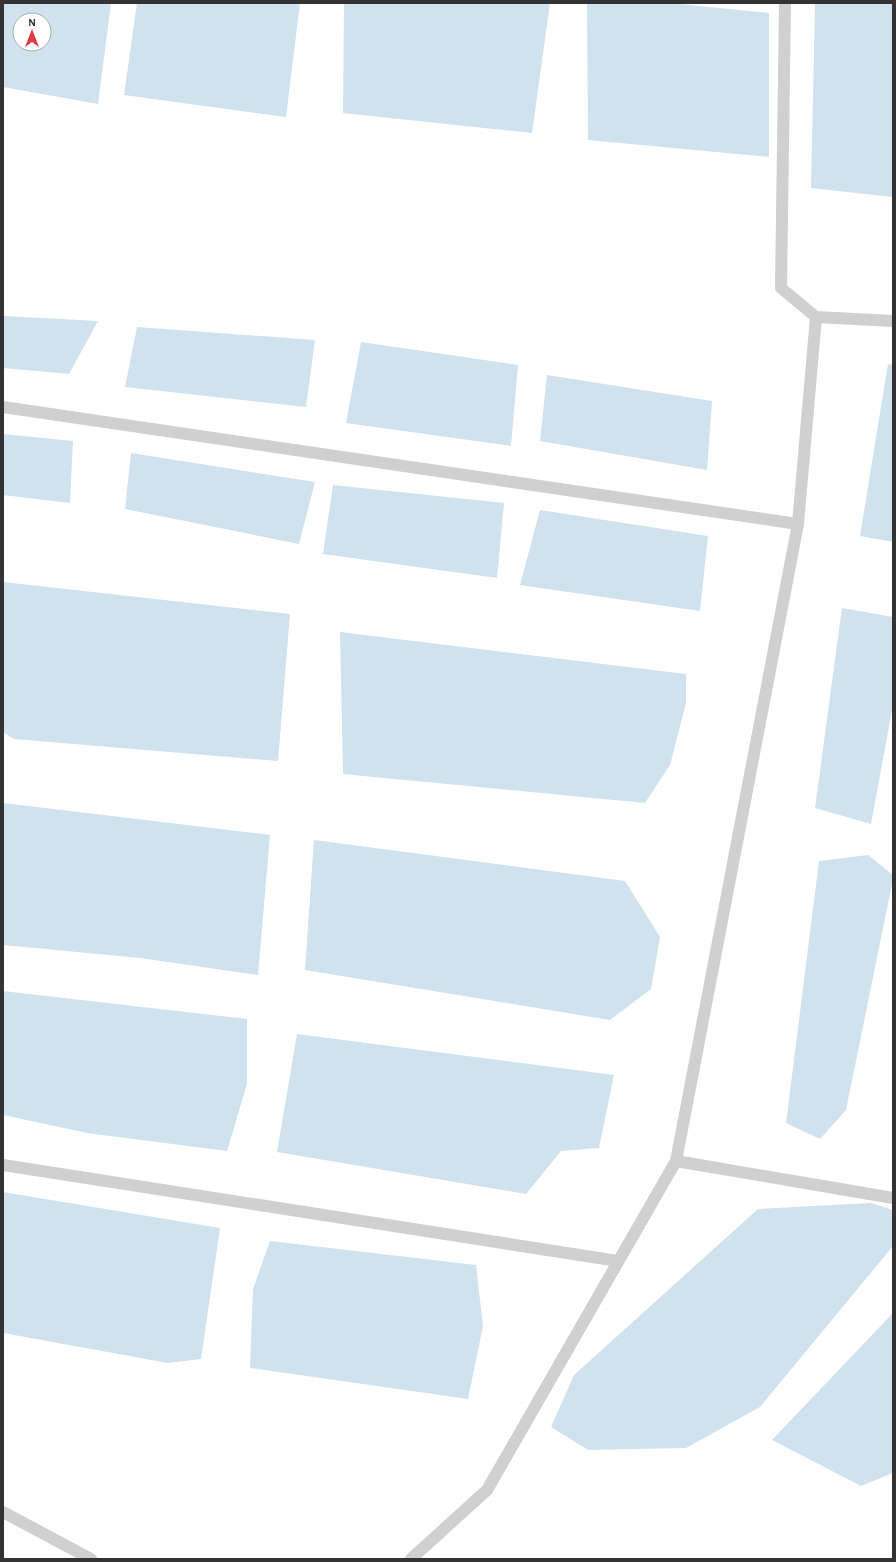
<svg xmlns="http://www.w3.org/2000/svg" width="896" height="1562" font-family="'Alegreya Sans',sans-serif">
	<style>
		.water { fill: #cfe2ee; fill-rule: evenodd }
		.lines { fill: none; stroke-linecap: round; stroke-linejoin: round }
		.lane { stroke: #d0d0d0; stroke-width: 12 }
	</style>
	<rect width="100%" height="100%" fill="#fff"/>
	<g class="water">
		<path d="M 3,3 L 111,3 L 98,104 L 3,87 ZM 20,20 L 44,20 L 44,44 L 20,44 Z"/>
		<path d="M 137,3 L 300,3 L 286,117 L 124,95 Z"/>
		<path d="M 344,3 L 550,3 L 532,133 L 343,113 Z"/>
		<path d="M 587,3 L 670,3 L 769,13 L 769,157 L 588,140 Z"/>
		<path d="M 815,3 L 893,3 L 893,197 L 811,188 Z"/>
		<path d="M 3,316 L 98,321 L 69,374 L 3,368 Z"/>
		<path d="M 137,327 L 315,340 L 306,407 L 125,387 Z"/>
		<path d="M 361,342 L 518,365 L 511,446 L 346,423 Z"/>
		<path d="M 888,364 L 893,365 L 893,542 L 860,536 Z"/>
		<path d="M 547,375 L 712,401 L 707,470 L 540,441 Z"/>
		<path d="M 3,434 L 73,441 L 70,503 L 3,495 Z"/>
		<path d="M 131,453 L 315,482 L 299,544 L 125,509 Z"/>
		<path d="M 333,485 L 504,503 L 497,578 L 323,554 Z"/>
		<path d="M 540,510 L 708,536 L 700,611 L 520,585 Z"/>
		<path d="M 3,582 L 290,614 L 278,761 L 14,739 L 3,732 Z"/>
		<path d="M 842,608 L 893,617 L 893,705 L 871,824 L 815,808 Z"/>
		<path d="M 340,632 L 686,674 L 686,703 L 670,765 L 645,803 L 343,774 Z"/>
		<path d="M 3,803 L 270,835 L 258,975 L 140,958 L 3,945 Z"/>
		<path d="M 314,840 L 625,881 L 660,937 L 651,989 L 610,1020 L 305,970 Z"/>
		<path d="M 868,855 L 893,875 L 893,879 L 846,1110 L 820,1139 L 786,1123 L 819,861 Z"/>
		<path d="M 3,991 L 247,1019 L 247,1084 L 227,1151 L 87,1133 L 3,1115 Z"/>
		<path d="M 297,1034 L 614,1075 L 599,1148 L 561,1151 L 526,1194 L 277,1152 Z"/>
		<path d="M 3,1192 L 220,1228 L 201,1359 L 168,1363 L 3,1333 Z"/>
		<path d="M 871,1203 L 893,1210 L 893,1246 L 760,1407 L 686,1448 L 588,1450 L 551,1427 L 574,1375 L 758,1209 Z"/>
		<path d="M 270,1241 L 476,1265 L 483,1326 L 468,1399 L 250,1368 L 253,1289 Z"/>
		<path d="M 893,1313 L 893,1473 L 861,1486 L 772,1440 Z"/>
	</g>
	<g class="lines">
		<g class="lane">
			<path d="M 785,3 L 781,288 L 816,317 L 893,321"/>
			<path d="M 3,407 L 798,524"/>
			<path d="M 676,1161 L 893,1198"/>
			<path d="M 3,1165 L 618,1261"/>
			<path d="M 3,1512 L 91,1559"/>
			<path d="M 411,1559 L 487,1490 L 676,1161 L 798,524 L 816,317"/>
		</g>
	</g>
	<rect width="896" height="1562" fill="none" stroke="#333333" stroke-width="8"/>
	<g transform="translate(32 32)"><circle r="19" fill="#ffffff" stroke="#adadad"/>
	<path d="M0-3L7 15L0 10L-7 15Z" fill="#e63946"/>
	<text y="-6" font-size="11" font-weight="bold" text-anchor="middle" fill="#333333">N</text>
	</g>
</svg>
